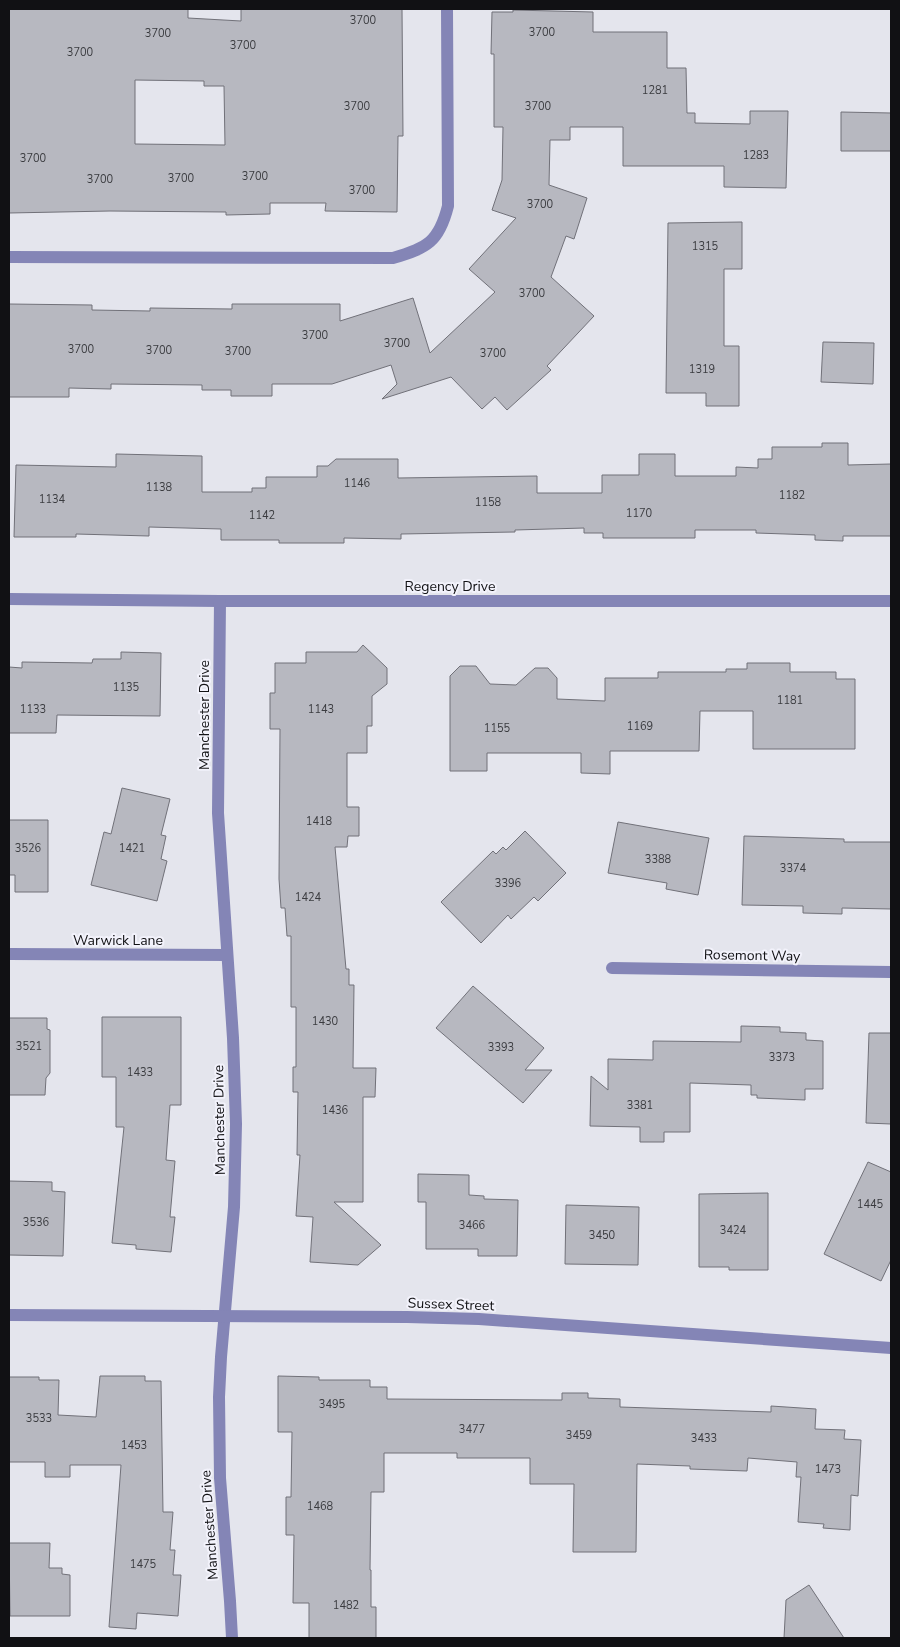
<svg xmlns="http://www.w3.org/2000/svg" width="900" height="1647" font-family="'Nunito Sans',sans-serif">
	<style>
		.building { fill: #b7b8c0; stroke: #717179; fill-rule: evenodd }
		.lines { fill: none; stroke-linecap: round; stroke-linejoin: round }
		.minor { stroke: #8485b6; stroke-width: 12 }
		.labels { text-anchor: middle; stroke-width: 4; stroke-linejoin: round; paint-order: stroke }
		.number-label { font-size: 11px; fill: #3a3b3f }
		.street-label { font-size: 14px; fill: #111114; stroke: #f2f2fb }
	</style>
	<rect width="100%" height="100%" fill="#e4e5ed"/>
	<g class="building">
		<path d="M 9,9 L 188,9 L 188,18 L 241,21 L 241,9 L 402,9 L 403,136 L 398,136 L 397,212 L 325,211 L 326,203 L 270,203 L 270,214 L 226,215 L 226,212 L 110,211 L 9,213 ZM 135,80 L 204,81 L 204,86 L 224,86 L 225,145 L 135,144 Z"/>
		<path d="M 513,10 L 593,12 L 593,32 L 667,32 L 667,68 L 686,68 L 687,113 L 695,113 L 695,123 L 750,124 L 750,111 L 788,111 L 786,188 L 724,187 L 724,166 L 623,166 L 623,127 L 570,127 L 570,140 L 550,140 L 549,185 L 587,198 L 574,239 L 566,236 L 551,277 L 594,316 L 547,366 L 551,370 L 507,410 L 495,397 L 482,409 L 451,377 L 382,399 L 397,384 L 391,365 L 332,384 L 272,384 L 272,396 L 231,396 L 231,390 L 202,390 L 202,385 L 111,384 L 111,389 L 69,388 L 69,397 L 9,397 L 9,304 L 92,305 L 92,310 L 150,311 L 150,308 L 232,309 L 232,304 L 340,304 L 340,321 L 413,298 L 430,353 L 495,292 L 469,269 L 516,218 L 492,210 L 502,180 L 503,127 L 494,127 L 494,54 L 491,54 L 492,12 L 513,12 Z"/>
		<path d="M 841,112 L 891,113 L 891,151 L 841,151 Z"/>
		<path d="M 742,222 L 742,269 L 724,269 L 724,346 L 739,346 L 739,406 L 706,406 L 706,393 L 666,393 L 668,223 Z"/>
		<path d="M 823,342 L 874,343 L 873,384 L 821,382 Z"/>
		<path d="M 822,443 L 848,443 L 848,465 L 891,464 L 891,536 L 843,536 L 843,541 L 815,540 L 815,535 L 756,533 L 756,530 L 695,530 L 695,538 L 603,538 L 603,533 L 584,533 L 584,528 L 515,530 L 515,532 L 401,534 L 401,539 L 344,538 L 344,543 L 279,543 L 279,540 L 221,540 L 221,529 L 149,527 L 149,536 L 76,534 L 76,537 L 14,537 L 16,465 L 116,467 L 116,454 L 202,456 L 202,492 L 252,492 L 252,488 L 266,488 L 266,477 L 317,477 L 317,466 L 328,466 L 336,459 L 398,459 L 398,478 L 537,476 L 537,493 L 602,493 L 602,475 L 639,475 L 639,454 L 675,454 L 675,476 L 736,476 L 736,467 L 758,468 L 758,459 L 772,459 L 772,447 L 822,447 Z"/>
		<path d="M 363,645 L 387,668 L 387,684 L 372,696 L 372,726 L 367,726 L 367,753 L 347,753 L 347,807 L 359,807 L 359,836 L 348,836 L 347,847 L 335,847 L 346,969 L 349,969 L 349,985 L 354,985 L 353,1068 L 376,1068 L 375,1097 L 363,1097 L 363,1202 L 334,1202 L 381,1245 L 358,1265 L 310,1262 L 313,1217 L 296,1216 L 300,1155 L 297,1155 L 298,1092 L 293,1092 L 293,1067 L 296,1067 L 296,1007 L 291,1007 L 291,936 L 287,936 L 285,908 L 281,908 L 279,879 L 280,729 L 270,729 L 270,693 L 275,693 L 275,663 L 306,663 L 306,652 L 357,652 Z"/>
		<path d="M 121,652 L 161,653 L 160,716 L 57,715 L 56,733 L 9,733 L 9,667 L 22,668 L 22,662 L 92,663 L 93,659 L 121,659 Z"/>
		<path d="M 747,663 L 790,663 L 790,672 L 836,672 L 836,679 L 855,679 L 855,749 L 753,749 L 753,711 L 700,711 L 699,751 L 610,751 L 610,774 L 581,773 L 581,753 L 487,753 L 487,771 L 450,771 L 450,676 L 460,666 L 476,666 L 490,684 L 516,685 L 535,668 L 548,668 L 557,678 L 557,699 L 605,701 L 605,678 L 658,678 L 658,672 L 726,672 L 726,669 L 747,669 Z"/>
		<path d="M 122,788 L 170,799 L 161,835 L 166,836 L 161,859 L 167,861 L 157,901 L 91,885 L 104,832 L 111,834 Z"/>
		<path d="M 9,820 L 48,820 L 48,892 L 15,892 L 15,875 L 9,875 Z"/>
		<path d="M 618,822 L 709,838 L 698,895 L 666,889 L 667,883 L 608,873 Z"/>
		<path d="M 525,831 L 566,873 L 538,901 L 534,897 L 511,919 L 508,915 L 481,943 L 441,902 L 493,851 L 496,854 L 503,847 L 506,850 Z"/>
		<path d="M 744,836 L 844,839 L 844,842 L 891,842 L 891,909 L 842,908 L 842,914 L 803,913 L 803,906 L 742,905 Z"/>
		<path d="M 473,986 L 544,1048 L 525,1070 L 552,1070 L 523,1103 L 436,1028 Z"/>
		<path d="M 102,1017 L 181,1017 L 181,1105 L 170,1105 L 166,1160 L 175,1161 L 170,1217 L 175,1217 L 171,1252 L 136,1249 L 136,1245 L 112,1243 L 124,1127 L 116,1127 L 116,1077 L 102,1077 Z"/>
		<path d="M 9,1018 L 47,1018 L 47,1029 L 50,1030 L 50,1073 L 46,1078 L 45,1095 L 9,1095 Z"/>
		<path d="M 741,1026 L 780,1027 L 780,1032 L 806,1033 L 806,1040 L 823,1041 L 823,1089 L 805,1089 L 805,1100 L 757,1098 L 757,1095 L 751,1095 L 751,1085 L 690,1083 L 690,1132 L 664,1132 L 664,1142 L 640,1142 L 640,1127 L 590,1126 L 591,1076 L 608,1090 L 608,1059 L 653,1060 L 653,1041 L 741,1042 Z"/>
		<path d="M 869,1033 L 891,1033 L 891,1124 L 866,1123 Z"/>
		<path d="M 868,1162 L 891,1172 L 891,1260 L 881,1281 L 824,1254 Z"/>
		<path d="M 418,1174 L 469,1175 L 469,1195 L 484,1196 L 484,1199 L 518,1200 L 517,1256 L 478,1256 L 478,1249 L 426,1249 L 426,1202 L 418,1202 Z"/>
		<path d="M 9,1181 L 52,1182 L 52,1191 L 65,1192 L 63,1256 L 9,1255 Z"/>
		<path d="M 768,1193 L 768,1270 L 729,1270 L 729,1267 L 699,1267 L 699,1194 Z"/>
		<path d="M 566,1205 L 639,1207 L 638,1265 L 565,1264 Z"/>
		<path d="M 100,1376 L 145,1376 L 145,1381 L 161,1381 L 163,1512 L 173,1512 L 170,1550 L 175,1550 L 173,1575 L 181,1575 L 178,1616 L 137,1613 L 136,1629 L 109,1627 L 121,1465 L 70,1465 L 70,1477 L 45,1477 L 45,1462 L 9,1462 L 9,1377 L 39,1377 L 39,1380 L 59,1380 L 58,1415 L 96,1417 Z"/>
		<path d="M 278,1376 L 319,1377 L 319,1380 L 370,1380 L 370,1387 L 387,1387 L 387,1399 L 562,1400 L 562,1393 L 588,1393 L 588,1398 L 620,1399 L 620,1407 L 771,1412 L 771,1406 L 816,1409 L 815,1429 L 845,1430 L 844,1439 L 861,1440 L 858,1496 L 851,1495 L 850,1530 L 823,1528 L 824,1524 L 798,1522 L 801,1477 L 796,1477 L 797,1462 L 748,1458 L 747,1471 L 690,1469 L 690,1466 L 637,1464 L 636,1552 L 573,1552 L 574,1484 L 530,1484 L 530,1458 L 457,1458 L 457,1453 L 384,1453 L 384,1492 L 371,1492 L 370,1570 L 371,1570 L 371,1607 L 376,1607 L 376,1638 L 309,1638 L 309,1603 L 293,1603 L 294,1535 L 286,1535 L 286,1497 L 291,1497 L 292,1432 L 278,1432 Z"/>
		<path d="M 9,1543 L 50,1543 L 49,1568 L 62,1568 L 62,1574 L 70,1575 L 70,1616 L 10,1616 Z"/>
		<path d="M 809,1585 L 844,1638 L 784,1638 L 786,1600 Z"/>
	</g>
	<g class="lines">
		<g class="minor">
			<path d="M 9,257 L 393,258 C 427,248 439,242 448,206 L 447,9"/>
			<path d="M 9,599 L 220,601 L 891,601"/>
			<path d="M 220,601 L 218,813 L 233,1038 L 236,1124 L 234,1207 L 221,1357 L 219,1397 L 220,1478 L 230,1601 L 232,1638"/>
			<path d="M 9,954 L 227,955"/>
			<path d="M 612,968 L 891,972"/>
			<path d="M 9,1315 L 407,1317 L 479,1319 L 891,1348"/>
		</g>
	</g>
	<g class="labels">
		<g class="number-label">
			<text x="363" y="24">3700</text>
			<text x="542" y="36">3700</text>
			<text x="158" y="37">3700</text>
			<text x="243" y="49">3700</text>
			<text x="80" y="56">3700</text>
			<text x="655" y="94">1281</text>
			<text x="357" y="110">3700</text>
			<text x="538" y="110">3700</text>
			<text x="756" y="159">1283</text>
			<text x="33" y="162">3700</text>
			<text x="255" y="180">3700</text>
			<text x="181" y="182">3700</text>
			<text x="100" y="183">3700</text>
			<text x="362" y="194">3700</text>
			<text x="540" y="208">3700</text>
			<text x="705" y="250">1315</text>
			<text x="532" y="297">3700</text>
			<text x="315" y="339">3700</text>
			<text x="397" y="347">3700</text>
			<text x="81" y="353">3700</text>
			<text x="159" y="354">3700</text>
			<text x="238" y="355">3700</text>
			<text x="493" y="357">3700</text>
			<text x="702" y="373">1319</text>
			<text x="357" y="487">1146</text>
			<text x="159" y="491">1138</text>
			<text x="792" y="499">1182</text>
			<text x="52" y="503">1134</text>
			<text x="488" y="506">1158</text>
			<text x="639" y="517">1170</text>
			<text x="262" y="519">1142</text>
			<text x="126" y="691">1135</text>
			<text x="790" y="704">1181</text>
			<text x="33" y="713">1133</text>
			<text x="321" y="713">1143</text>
			<text x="640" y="730">1169</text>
			<text x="497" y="732">1155</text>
			<text x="319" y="825">1418</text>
			<text x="28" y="852">3526</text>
			<text x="132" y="852">1421</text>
			<text x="658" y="863">3388</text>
			<text x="793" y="872">3374</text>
			<text x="508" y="887">3396</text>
			<text x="308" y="901">1424</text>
			<text x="325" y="1025">1430</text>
			<text x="29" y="1050">3521</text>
			<text x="501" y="1051">3393</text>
			<text x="782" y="1061">3373</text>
			<text x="140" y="1076">1433</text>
			<text x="640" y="1109">3381</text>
			<text x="335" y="1114">1436</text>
			<text x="870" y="1208">1445</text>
			<text x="36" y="1226">3536</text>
			<text x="472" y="1229">3466</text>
			<text x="733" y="1234">3424</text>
			<text x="602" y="1239">3450</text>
			<text x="332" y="1408">3495</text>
			<text x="39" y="1422">3533</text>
			<text x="472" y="1433">3477</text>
			<text x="579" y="1439">3459</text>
			<text x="704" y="1442">3433</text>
			<text x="134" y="1449">1453</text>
			<text x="828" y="1473">1473</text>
			<text x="320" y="1510">1468</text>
			<text x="143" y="1568">1475</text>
			<text x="346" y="1609">1482</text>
		</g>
		<g class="street-label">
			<text x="450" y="591">Regency Drive</text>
			<text transform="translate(204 715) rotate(-90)" y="5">Manchester Drive</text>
			<text x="118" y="945">Warwick Lane</text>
			<text transform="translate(752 955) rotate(1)" y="5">Rosemont Way</text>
			<text transform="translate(219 1120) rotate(-91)" y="5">Manchester Drive</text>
			<text transform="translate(451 1304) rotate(2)" y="5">Sussex Street</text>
			<text transform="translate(209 1525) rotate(-94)" y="5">Manchester Drive</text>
		</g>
	</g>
	<rect width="900" height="1647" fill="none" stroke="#111114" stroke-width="20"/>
</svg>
